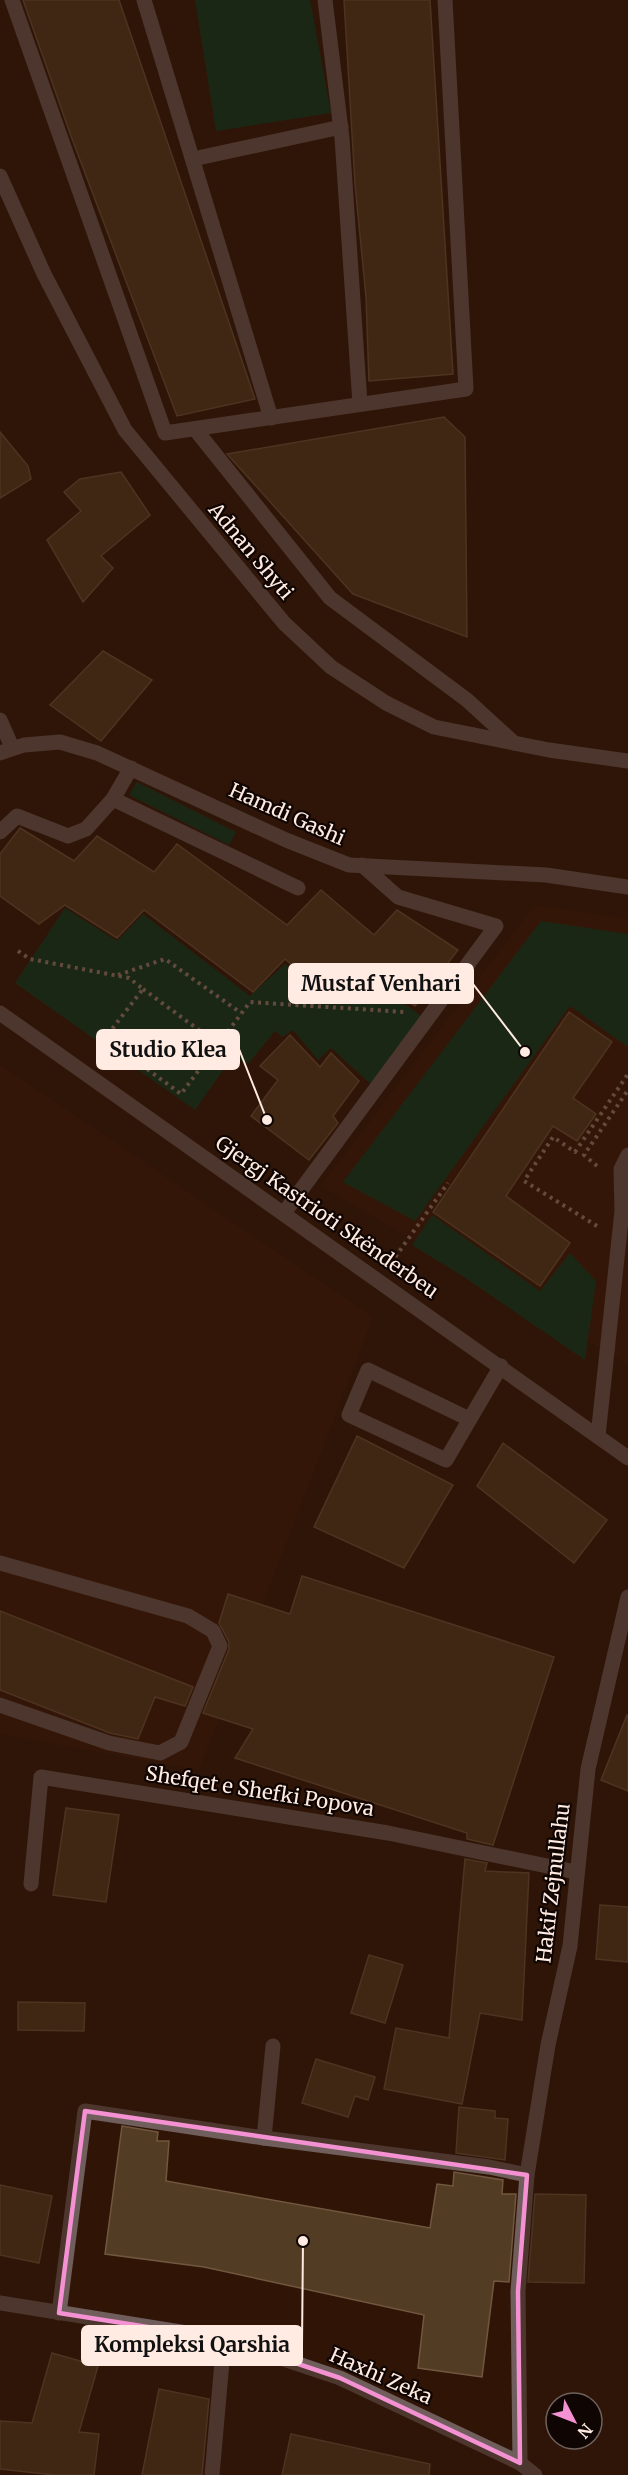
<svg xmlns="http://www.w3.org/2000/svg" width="628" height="2475" font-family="Merriweather,serif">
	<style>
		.built { fill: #391807 }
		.green { fill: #043d26 }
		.building { fill: #533c24; stroke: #71573f; stroke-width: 1.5 }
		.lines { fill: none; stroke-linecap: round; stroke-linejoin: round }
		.path { stroke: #a18a7f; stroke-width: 4; stroke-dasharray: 3 4.5; stroke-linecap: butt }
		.minor { stroke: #6f5e5c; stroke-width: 15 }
		.marked { fill: none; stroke: #f491d3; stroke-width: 4.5; stroke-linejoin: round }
		.labels { text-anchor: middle; stroke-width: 4.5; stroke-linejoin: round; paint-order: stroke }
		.street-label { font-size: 20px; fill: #ffebe2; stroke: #0f0502 }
		.leader { fill: none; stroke: #ffebe2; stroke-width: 2 }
		.callout-dot { fill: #ffebe2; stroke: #0f0502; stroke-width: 2 }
		.callout { fill: #ffebe2; stroke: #ffebe2; stroke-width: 2 }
		.callout-label { font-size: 21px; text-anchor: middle; font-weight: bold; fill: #111 }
	</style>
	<rect width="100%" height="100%" fill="#301507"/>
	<g class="built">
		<path d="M 535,905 L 628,919 L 628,1364 L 321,1186 Z"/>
		<path d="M 0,1065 L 373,1317 L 199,1770 L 0,1734 Z"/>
	</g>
	<g class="green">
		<path d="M 195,0 L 310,0 L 331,113 L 216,131 Z"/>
		<path d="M 137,782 L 236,832 L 229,845 L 129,795 Z"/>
		<path d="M 65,908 L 117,941 L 143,914 L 250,996 L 285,964 L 333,1005 L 369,977 L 425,1019 L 374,1087 L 331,1048 L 318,1060 L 293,1030 L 282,1037 L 275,1031 L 248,1064 L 233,1056 L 195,1110 L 15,983 Z"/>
		<path d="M 541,921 L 628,934 L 628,1047 L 570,1006 L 415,1221 L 343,1182 Z"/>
		<path d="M 432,1215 L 540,1291 L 570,1253 L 596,1281 L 585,1360 L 461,1275 L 412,1245 Z"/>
	</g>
	<g class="building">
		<path d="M 23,0 L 119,0 L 255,399 L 177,416 L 71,136 Z"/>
		<path d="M 344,0 L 430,0 L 453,374 L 369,381 L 366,297 L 355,184 Z"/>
		<path d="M 444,417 L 465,437 L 467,637 L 353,594 L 227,454 Z"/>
		<path d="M 0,432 L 28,466 L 31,479 L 0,498 Z"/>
		<path d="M 121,472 L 150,515 L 101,556 L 113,568 L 83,602 L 47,540 L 81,511 L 64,492 L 80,479 Z"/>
		<path d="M 103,651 L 152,680 L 101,741 L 50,705 Z"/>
		<path d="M 20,828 L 74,861 L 97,836 L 154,872 L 177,844 L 287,925 L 321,890 L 374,935 L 397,910 L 458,950 L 415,1006 L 367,972 L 335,1002 L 285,959 L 253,992 L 144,910 L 117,938 L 65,905 L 39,924 L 0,896 L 0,854 Z"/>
		<path d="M 569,1012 L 612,1042 L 573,1098 L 596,1114 L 577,1141 L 553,1126 L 506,1196 L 570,1243 L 540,1286 L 433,1212 Z"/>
		<path d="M 290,1035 L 320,1067 L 331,1053 L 359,1081 L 333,1116 L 338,1123 L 309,1160 L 251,1116 L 278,1080 L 260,1066 Z"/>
		<path d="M 357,1436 L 453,1485 L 404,1568 L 314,1527 Z"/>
		<path d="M 503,1443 L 607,1520 L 574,1563 L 477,1486 Z"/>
		<path d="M 302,1576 L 554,1657 L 493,1845 L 467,1839 L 467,1833 L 235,1758 L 253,1729 L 203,1713 L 229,1649 L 229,1642 L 219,1623 L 228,1594 L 290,1614 Z"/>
		<path d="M 0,1611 L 193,1687 L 185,1706 L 155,1697 L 138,1739 L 110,1733 L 0,1690 Z"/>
		<path d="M 627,1715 L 628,1715 L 628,1791 L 601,1780 Z"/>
		<path d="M 66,1808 L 119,1815 L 106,1902 L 53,1895 Z"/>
		<path d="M 465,1859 L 487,1863 L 485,1871 L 529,1873 L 522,2020 L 480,2013 L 462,2104 L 384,2089 L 396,2028 L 449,2038 Z"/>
		<path d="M 600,1905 L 628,1907 L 628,1962 L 596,1959 Z"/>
		<path d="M 369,1955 L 403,1965 L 385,2023 L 351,2013 Z"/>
		<path d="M 18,2002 L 85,2003 L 84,2031 L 18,2030 Z"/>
		<path d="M 316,2059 L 375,2077 L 368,2100 L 355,2096 L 348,2117 L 302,2103 Z"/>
		<path d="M 459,2107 L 495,2111 L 495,2118 L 508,2119 L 505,2160 L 456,2153 Z"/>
		<path d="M 122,2126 L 158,2132 L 157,2141 L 169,2141 L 166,2181 L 430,2228 L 437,2184 L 453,2186 L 454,2172 L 503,2180 L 502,2194 L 516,2194 L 509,2282 L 494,2281 L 482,2377 L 418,2368 L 424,2315 L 204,2267 L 105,2254 Z"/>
		<path d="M 0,2185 L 52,2196 L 39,2263 L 0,2255 Z"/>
		<path d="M 535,2194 L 586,2195 L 584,2283 L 528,2282 Z"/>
		<path d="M 52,2353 L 98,2366 L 79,2432 L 99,2434 L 94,2475 L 54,2475 L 0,2469 L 0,2421 L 32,2423 Z"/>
		<path d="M 159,2389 L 209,2399 L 202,2475 L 142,2475 Z"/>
		<path d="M 291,2434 L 430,2464 L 429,2475 L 282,2475 Z"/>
	</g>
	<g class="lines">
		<g class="path">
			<path d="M 18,951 L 30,959 L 129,978 L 143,989 L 105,1038 L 181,1094 L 250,1002 L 404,1012"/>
			<path d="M 118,975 L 165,959 L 241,1013"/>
			<path d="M 143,989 L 218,1044"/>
			<path d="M 597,1166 L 584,1155 L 628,1090"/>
			<path d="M 597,1226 L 524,1181 L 553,1137 L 575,1152 L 628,1074"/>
			<path d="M 391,1263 L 448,1183"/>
		</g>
		<g class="minor">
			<path d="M 12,0 L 165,433 L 466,389 L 445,0"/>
			<path d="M 144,0 L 271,418"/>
			<path d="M 325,0 L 342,138 L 360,404"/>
			<path d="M 193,159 L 341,127"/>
			<path d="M 0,176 L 44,274 L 125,430 L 284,623 L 331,667 L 386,703 L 434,727 L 549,750 L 628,761"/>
			<path d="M 195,429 L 330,598 L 467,700 L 514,743"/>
			<path d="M 0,720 L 12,747"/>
			<path d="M 0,753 L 24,745 L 60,742 L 97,753 L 286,840 L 349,865 L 546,875 L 628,887"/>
			<path d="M 131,768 L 113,799 L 298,888"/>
			<path d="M 0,832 L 17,816 L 68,836 L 86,829 L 113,799"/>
			<path d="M 0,1013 L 628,1458"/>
			<path d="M 284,1213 L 496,926 L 398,897 L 362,865"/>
			<path d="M 469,1419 L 368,1370 L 349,1415 L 446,1460 L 501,1366"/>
			<path d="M 598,1436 L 622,1211 L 621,1169 L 628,1155"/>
			<path d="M 0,1563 L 188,1616 L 213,1631 L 220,1646 L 181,1742 L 160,1753 L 109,1743 L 0,1705"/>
			<path d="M 31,1884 L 41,1777 L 388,1833 L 576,1872"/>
			<path d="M 273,2046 L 264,2138 L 489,2167 L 527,2175"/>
			<path d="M 0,2303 L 224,2339 L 340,2378 L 520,2463 L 535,2475"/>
			<path d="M 59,2313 L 85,2111 L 264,2138"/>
			<path d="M 520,2463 L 518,2291 L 527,2175 L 548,2045 L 570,1946 L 588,1769 L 628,1597"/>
			<path d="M 212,2475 L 224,2339"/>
		</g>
	</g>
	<path d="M0 0H628V2475H0ZM 85,2111 L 527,2175 L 518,2291 L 520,2463 L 340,2378 L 224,2339 L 59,2313 Z" fill="#301507" fill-opacity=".55" fill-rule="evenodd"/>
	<path class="marked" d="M 85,2111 L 527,2175 L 518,2291 L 520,2463 L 340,2378 L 224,2339 L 59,2313 Z"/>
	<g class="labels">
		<g class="street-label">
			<text transform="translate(251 551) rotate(50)" y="7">Adnan Shyti</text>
			<text transform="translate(287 814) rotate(24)" y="7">Hamdi Gashi</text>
			<text transform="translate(327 1217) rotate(35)" y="7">Gjergj Kastrioti Skënderbeu</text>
			<text transform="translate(260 1791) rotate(9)" y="7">Shefqet e Shefki Popova</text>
			<text transform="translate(553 1883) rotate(-83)" y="7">Hakif Zejnullahu</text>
			<text transform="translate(381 2376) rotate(24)" y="7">Haxhi Zeka</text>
		</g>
	</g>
	<path class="leader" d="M525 1052L473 984M267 1120L239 1049M303 2241L302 2345"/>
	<g class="callout-dot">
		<circle cx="525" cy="1052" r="6"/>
		<circle cx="267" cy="1120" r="6"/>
		<circle cx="303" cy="2241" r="6"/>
	</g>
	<g class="callout">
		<rect x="289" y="964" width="184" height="39" rx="6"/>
		<rect x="97" y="1030" width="142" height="39" rx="6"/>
		<rect x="82" y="2326" width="220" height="39" rx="6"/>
	</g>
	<g class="callout-label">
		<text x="381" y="991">Mustaf Venhari</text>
		<text x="168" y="1057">Studio Klea</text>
		<text x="192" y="2352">Kompleksi Qarshia</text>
	</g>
	<g transform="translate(574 2421) rotate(132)"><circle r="28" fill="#0f0502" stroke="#6f615c" stroke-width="1.5"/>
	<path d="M0-4.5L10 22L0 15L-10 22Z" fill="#f491d3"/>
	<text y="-9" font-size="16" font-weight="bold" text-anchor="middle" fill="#ffebe2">N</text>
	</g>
</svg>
